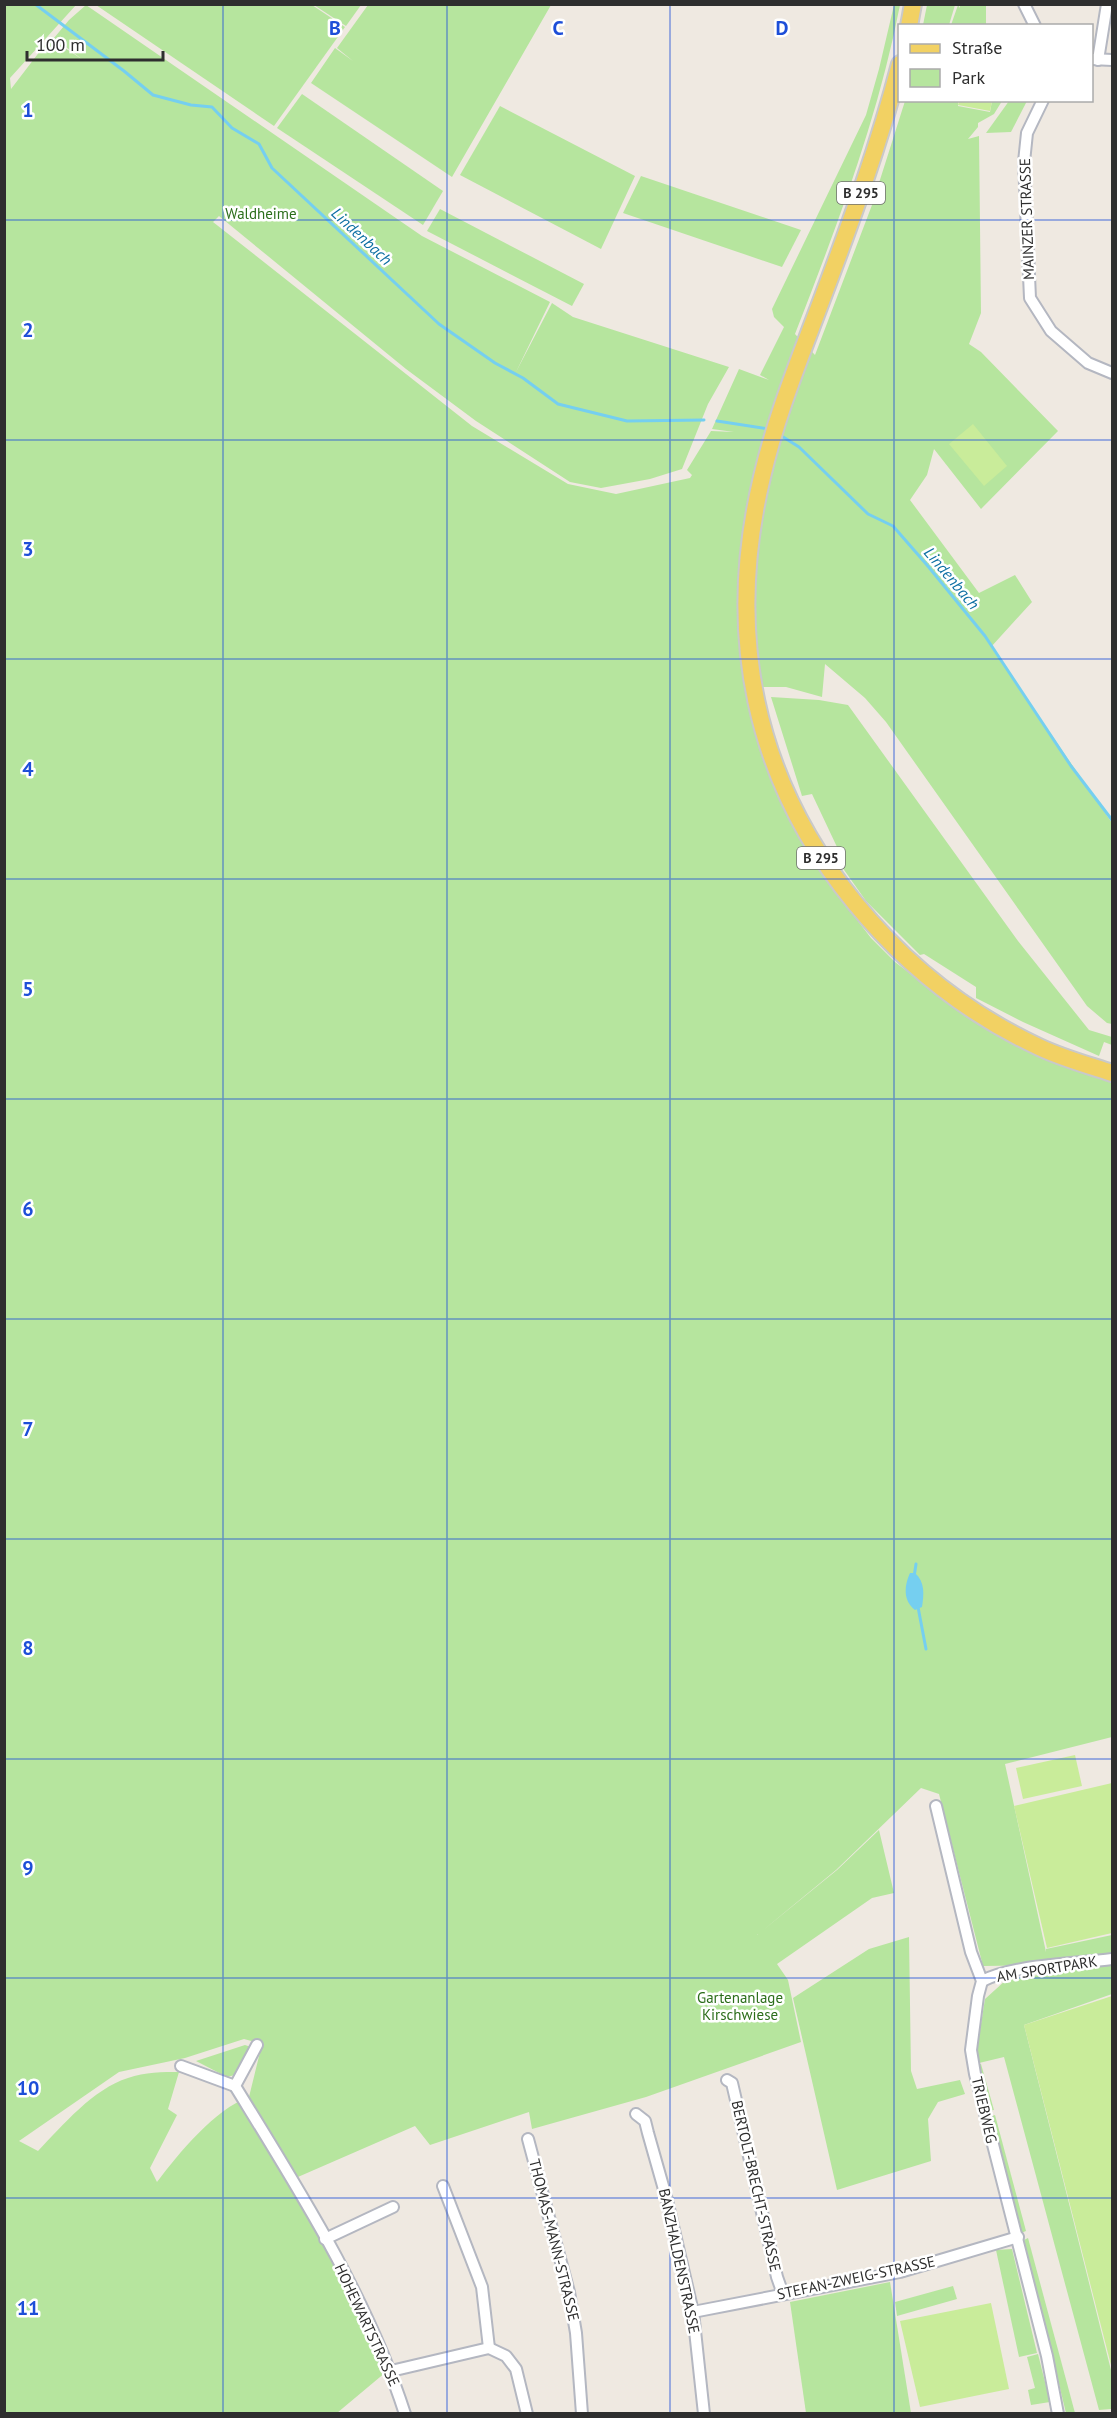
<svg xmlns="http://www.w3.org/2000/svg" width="1117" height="2418" font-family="'PT Sans',sans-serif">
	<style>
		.green { fill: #b6e59e; fill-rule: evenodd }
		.pitch { fill: #c9ec9a }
		.water { fill: #75cff0 }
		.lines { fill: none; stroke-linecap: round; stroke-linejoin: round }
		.stream { stroke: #75cff0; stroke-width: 3 }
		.minor-casing { stroke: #b4b7c1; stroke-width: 14 }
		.primary-casing { stroke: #c9c9c9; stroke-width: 20 }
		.minor { stroke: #fff; stroke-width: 10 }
		.primary { stroke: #f2d163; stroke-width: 16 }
		.grid { fill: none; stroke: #1d4ed8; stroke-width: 1.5; stroke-opacity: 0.55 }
		.labels { text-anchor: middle; stroke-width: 5; stroke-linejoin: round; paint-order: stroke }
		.shield { fill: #fff; stroke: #6d6d6d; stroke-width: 1.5 }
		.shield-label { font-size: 14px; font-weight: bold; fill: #2e2e2e }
		.park-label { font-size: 15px; fill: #2c6e1b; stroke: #fff }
		.street-label { font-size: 15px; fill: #2e2e2e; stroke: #fff }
		.water-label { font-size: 16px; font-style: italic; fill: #0d6fa3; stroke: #fff }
		.grid-label { font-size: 20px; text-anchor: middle; font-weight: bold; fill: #1d4ed8; stroke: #fff; stroke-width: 5; stroke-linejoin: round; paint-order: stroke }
	</style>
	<rect width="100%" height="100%" fill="#efe9e1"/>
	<g class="green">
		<path d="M 5,5 L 76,5 L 10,78 L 11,89 L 50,38 L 83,60 L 54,38 L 69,20 L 86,5 L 422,236 L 550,302 L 516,372 L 552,303 L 573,317 L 729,367 L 708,404 L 682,469 L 650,479 L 601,488 L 570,482 L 476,421 L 406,369 L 219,216 L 213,222 L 472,426 L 568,484 L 616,494 L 690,478 L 692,475 L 687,470 L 711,431 L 734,432 L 712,429 L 739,369 L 769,380 L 760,375 L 784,327 L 774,317 L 772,309 L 866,115 L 879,69 L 894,5 L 900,5 C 878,118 837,226 795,334 L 815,355 L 872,205 L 905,101 L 958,101 L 958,106 L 990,112 L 992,101 L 1002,101 L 994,114 L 978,123 L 978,127 L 968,139 L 979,136 L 981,313 L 969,344 L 981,352 L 1058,431 L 981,509 L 934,449 L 927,475 L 910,500 L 979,593 L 1015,575 L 1032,602 L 991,647 L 1112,823 L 1112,1024 L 1107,1023 L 1087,1006 L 886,722 L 865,698 L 825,664 L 822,697 L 786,687 L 763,687 L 752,630 L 754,557 L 774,456 L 763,439 L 766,447 L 742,623 L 791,817 L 827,881 L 871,938 L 895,962 L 921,982 L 988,1024 L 1112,1078 L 1112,1737 L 1005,1764 L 1046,1952 L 1046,1949 L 1112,1935 L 1112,1953 L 1049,1965 L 983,1966 L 939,1794 L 921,1788 L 836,1870 L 757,1935 L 837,1870 L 879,1830 L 894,1893 L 872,1898 L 777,1964 L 788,1980 L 801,2042 L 646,2097 L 532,2129 L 529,2112 L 430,2145 L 415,2126 L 291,2180 L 342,2274 L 386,2372 L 337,2413 L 5,2414 ZM 244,2039 L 262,2044 L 249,2097 C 215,2109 179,2153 157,2182 L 150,2168 L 177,2115 L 168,2109 L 179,2072 C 163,2072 145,2072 128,2078 C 93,2089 63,2125 38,2151 L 19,2141 L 119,2072 L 185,2058 Z"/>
		<path d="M 96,5 L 312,5 L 345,27 L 274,126 Z"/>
		<path d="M 314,5 L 361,5 L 346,26 Z"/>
		<path d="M 368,5 L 551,5 L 452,177 L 311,83 L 335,48 L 353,61 L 337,48 Z"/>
		<path d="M 927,5 L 955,5 L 949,25 L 923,25 Z"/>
		<path d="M 958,5 L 960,8 L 960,5 L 986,5 L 986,25 L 951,25 Z"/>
		<path d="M 302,94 L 443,191 L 423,225 L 277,128 Z"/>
		<path d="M 1009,101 L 1027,101 L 1011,132 L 986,133 Z"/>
		<path d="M 500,106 L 635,176 L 601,249 L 460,175 Z"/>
		<path d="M 641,176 L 801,230 L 782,267 L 623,213 Z"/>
		<path d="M 440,209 L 584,284 L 572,306 L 427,231 Z"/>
		<path d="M 771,697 L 819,700 L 848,705 L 1018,941 L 1089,1030 L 1112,1037 L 1112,1045 L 1104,1042 L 1099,1056 L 1023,1022 L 976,998 L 976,987 L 924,954 L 920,955 L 866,901 L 830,850 L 837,847 L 812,794 L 802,796 Z"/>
		<path d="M 909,1937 L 911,2071 L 917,2089 L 960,2080 L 965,2094 L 938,2102 L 928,2119 L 931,2161 L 837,2190 L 793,1998 L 869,1949 Z"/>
		<path d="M 1112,1964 L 1112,1994 L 1024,2025 L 1112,2374 L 1112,2413 L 1111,2409 L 1099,2410 L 1004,2057 L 979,2063 L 977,2049 L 985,1999 L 1006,1980 Z"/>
		<path d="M 245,2045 L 251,2047 L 235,2075 L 227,2077 L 196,2061 Z"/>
		<path d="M 981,2064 L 994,2110 L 987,2111 L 976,2065 Z"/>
		<path d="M 995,2115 L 1026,2231 L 1021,2233 L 989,2117 Z"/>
		<path d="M 1028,2238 L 1075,2413 L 1066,2413 L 1024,2240 Z"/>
		<path d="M 1012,2249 L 1037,2353 L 1019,2357 L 996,2250 Z"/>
		<path d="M 890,2282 L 911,2413 L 806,2413 L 790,2302 Z"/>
		<path d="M 953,2286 L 957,2299 L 897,2316 L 895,2302 Z"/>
		<path d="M 1038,2354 L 1050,2402 L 1031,2405 L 1028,2390 L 1035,2388 L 1027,2357 Z"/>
	</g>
	<g class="pitch">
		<path d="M 959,101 L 959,100 L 992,101 L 990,111 L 958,105 Z"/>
		<path d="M 973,424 L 1007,466 L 984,486 L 949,444 Z"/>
		<path d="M 1075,1755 L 1082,1786 L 1023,1799 L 1016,1768 Z"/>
		<path d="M 1112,1783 L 1112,1933 L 1047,1948 L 1014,1806 Z"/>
		<path d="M 1112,1996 L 1112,2369 L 1024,2025 Z"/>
		<path d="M 991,2303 L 1009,2389 L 920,2407 L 900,2321 Z"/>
	</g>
	<path class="water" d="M 910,1573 L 915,1573 C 925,1582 924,1594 922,1607 L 915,1610 C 903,1601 904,1586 910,1573 Z"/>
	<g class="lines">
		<g class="stream">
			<path d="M 35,4 L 124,71 L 153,95 L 191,105 L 212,107 L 232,128 L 259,144 L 272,168 L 439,324 L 495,363 L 523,378 L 558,404 L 627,421 L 704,420"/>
			<path d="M 717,421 L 769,429"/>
			<path d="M 780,435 L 799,447 L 868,514 L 893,526 L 927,565 L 985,636 L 1071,766 L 1112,820"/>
			<path d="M 914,1577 L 916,1564"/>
			<path d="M 918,1607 L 926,1649"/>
		</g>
		<defs>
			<g id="minor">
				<path d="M 1024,4 L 1035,26"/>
				<path d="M 1092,59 L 1112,60"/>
				<path d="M 1098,60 L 1107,4"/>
				<path d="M 1043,100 L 1027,133 L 1024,162 L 1030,298 L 1051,331 L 1088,363 L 1112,373"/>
				<path d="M 936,1806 L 971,1952 L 982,1981 L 978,1996 L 971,2050 L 975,2074 L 1047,2356 L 1058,2414"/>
				<path d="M 982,1981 C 1016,1964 1074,1964 1112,1959"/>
				<path d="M 181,2066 L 235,2086"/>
				<path d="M 727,2080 L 732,2083 L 777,2277 L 783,2294"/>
				<path d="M 235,2086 C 299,2190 367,2296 405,2414"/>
				<path d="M 235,2086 L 257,2045"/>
				<path d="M 636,2114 L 645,2121 L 648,2133 L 667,2200 L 693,2312 L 704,2414"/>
				<path d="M 528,2139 L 569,2292 L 576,2333 L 582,2414"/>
				<path d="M 443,2186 L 482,2287 L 489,2348"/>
				<path d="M 325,2239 L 393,2207"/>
				<path d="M 693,2312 L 900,2272 L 1018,2237"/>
				<path d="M 391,2371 L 489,2348 L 506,2356 L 516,2369 L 527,2414"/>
			</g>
			<g id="primary">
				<path d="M 909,26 L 913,4"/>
				<path d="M 900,64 C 879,145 851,222 822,299 C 800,358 776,416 762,477 C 725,632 753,778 855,903 C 905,964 966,1013 1039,1047 C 1062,1058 1088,1065 1112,1073"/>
			</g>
		</defs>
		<use href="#minor" class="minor-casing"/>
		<use href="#primary" class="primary-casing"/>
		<use href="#minor" class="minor"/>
		<use href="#primary" class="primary"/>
	</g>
	<path class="grid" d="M 223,4 L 223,2414M 447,4 L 447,2414M 670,4 L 670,2414M 894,4 L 894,2414M 4,220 L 1112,220M 4,440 L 1112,440M 4,659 L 1112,659M 4,879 L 1112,879M 4,1099 L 1112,1099M 4,1319 L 1112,1319M 4,1539 L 1112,1539M 4,1759 L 1112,1759M 4,1978 L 1112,1978M 4,2198 L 1112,2198"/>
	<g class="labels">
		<g class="shield">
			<rect x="837" y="182" width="48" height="22" rx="4.5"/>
			<rect x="797" y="847" width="48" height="22" rx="4.5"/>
		</g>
		<g class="shield-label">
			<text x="861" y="198">B 295</text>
			<text x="821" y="863">B 295</text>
		</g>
		<g class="park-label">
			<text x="261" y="219">Waldheime</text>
			<text x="740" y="2003">Gartenanlage<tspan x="740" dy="17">Kirschwiese</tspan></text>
		</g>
		<g class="street-label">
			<text transform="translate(1027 219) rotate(-92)" y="5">MAINZER STRASSE</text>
			<text transform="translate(1047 1969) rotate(-9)" y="5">AM SPORTPARK</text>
			<text transform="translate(984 2110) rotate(77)" y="5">TRIEBWEG</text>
			<text transform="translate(756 2186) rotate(77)" y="5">BERTOLT-BRECHT-STRASSE</text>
			<text transform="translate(554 2240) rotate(76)" y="5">THOMAS-MANN-STRASSE</text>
			<text transform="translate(679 2261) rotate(78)" y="5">BANZHALDENSTRASSE</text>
			<text transform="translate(856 2278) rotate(-12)" y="5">STEFAN-ZWEIG-STRASSE</text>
			<text transform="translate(367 2325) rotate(65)" y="5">HOHEWARTSTRASSE</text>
		</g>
		<g class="water-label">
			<text transform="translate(362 236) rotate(43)" y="6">Lindenbach</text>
			<text transform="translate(952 578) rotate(50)" y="6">Lindenbach</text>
		</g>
	</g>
	<g class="grid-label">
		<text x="335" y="35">B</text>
		<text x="558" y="35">C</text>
		<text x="782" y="35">D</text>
		<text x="28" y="117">1</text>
		<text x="28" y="337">2</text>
		<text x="28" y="556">3</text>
		<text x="28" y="776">4</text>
		<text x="28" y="996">5</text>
		<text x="28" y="1216">6</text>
		<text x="28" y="1436">7</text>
		<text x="28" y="1655">8</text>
		<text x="28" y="1875">9</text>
		<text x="28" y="2095">10</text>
		<text x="28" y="2315">11</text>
	</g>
	<rect width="1117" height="2418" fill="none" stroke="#2e2e2e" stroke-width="12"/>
	<rect x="898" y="24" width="195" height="78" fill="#ffffff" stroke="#ababab" stroke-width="1.5"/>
	<rect x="910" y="44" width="30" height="9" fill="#f2d163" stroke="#ababab" stroke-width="1.5"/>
	<text x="952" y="54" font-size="18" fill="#2e2e2e">Straße</text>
	<rect x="910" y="69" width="30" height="18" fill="#b6e59e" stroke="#ababab" stroke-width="1.5"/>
	<text x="952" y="84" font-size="18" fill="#2e2e2e">Park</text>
	<path d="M27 51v9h136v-9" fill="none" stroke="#2e2e2e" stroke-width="3"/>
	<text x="36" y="51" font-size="18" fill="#2e2e2e" stroke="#ffffff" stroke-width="4.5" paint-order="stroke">100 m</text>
</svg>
